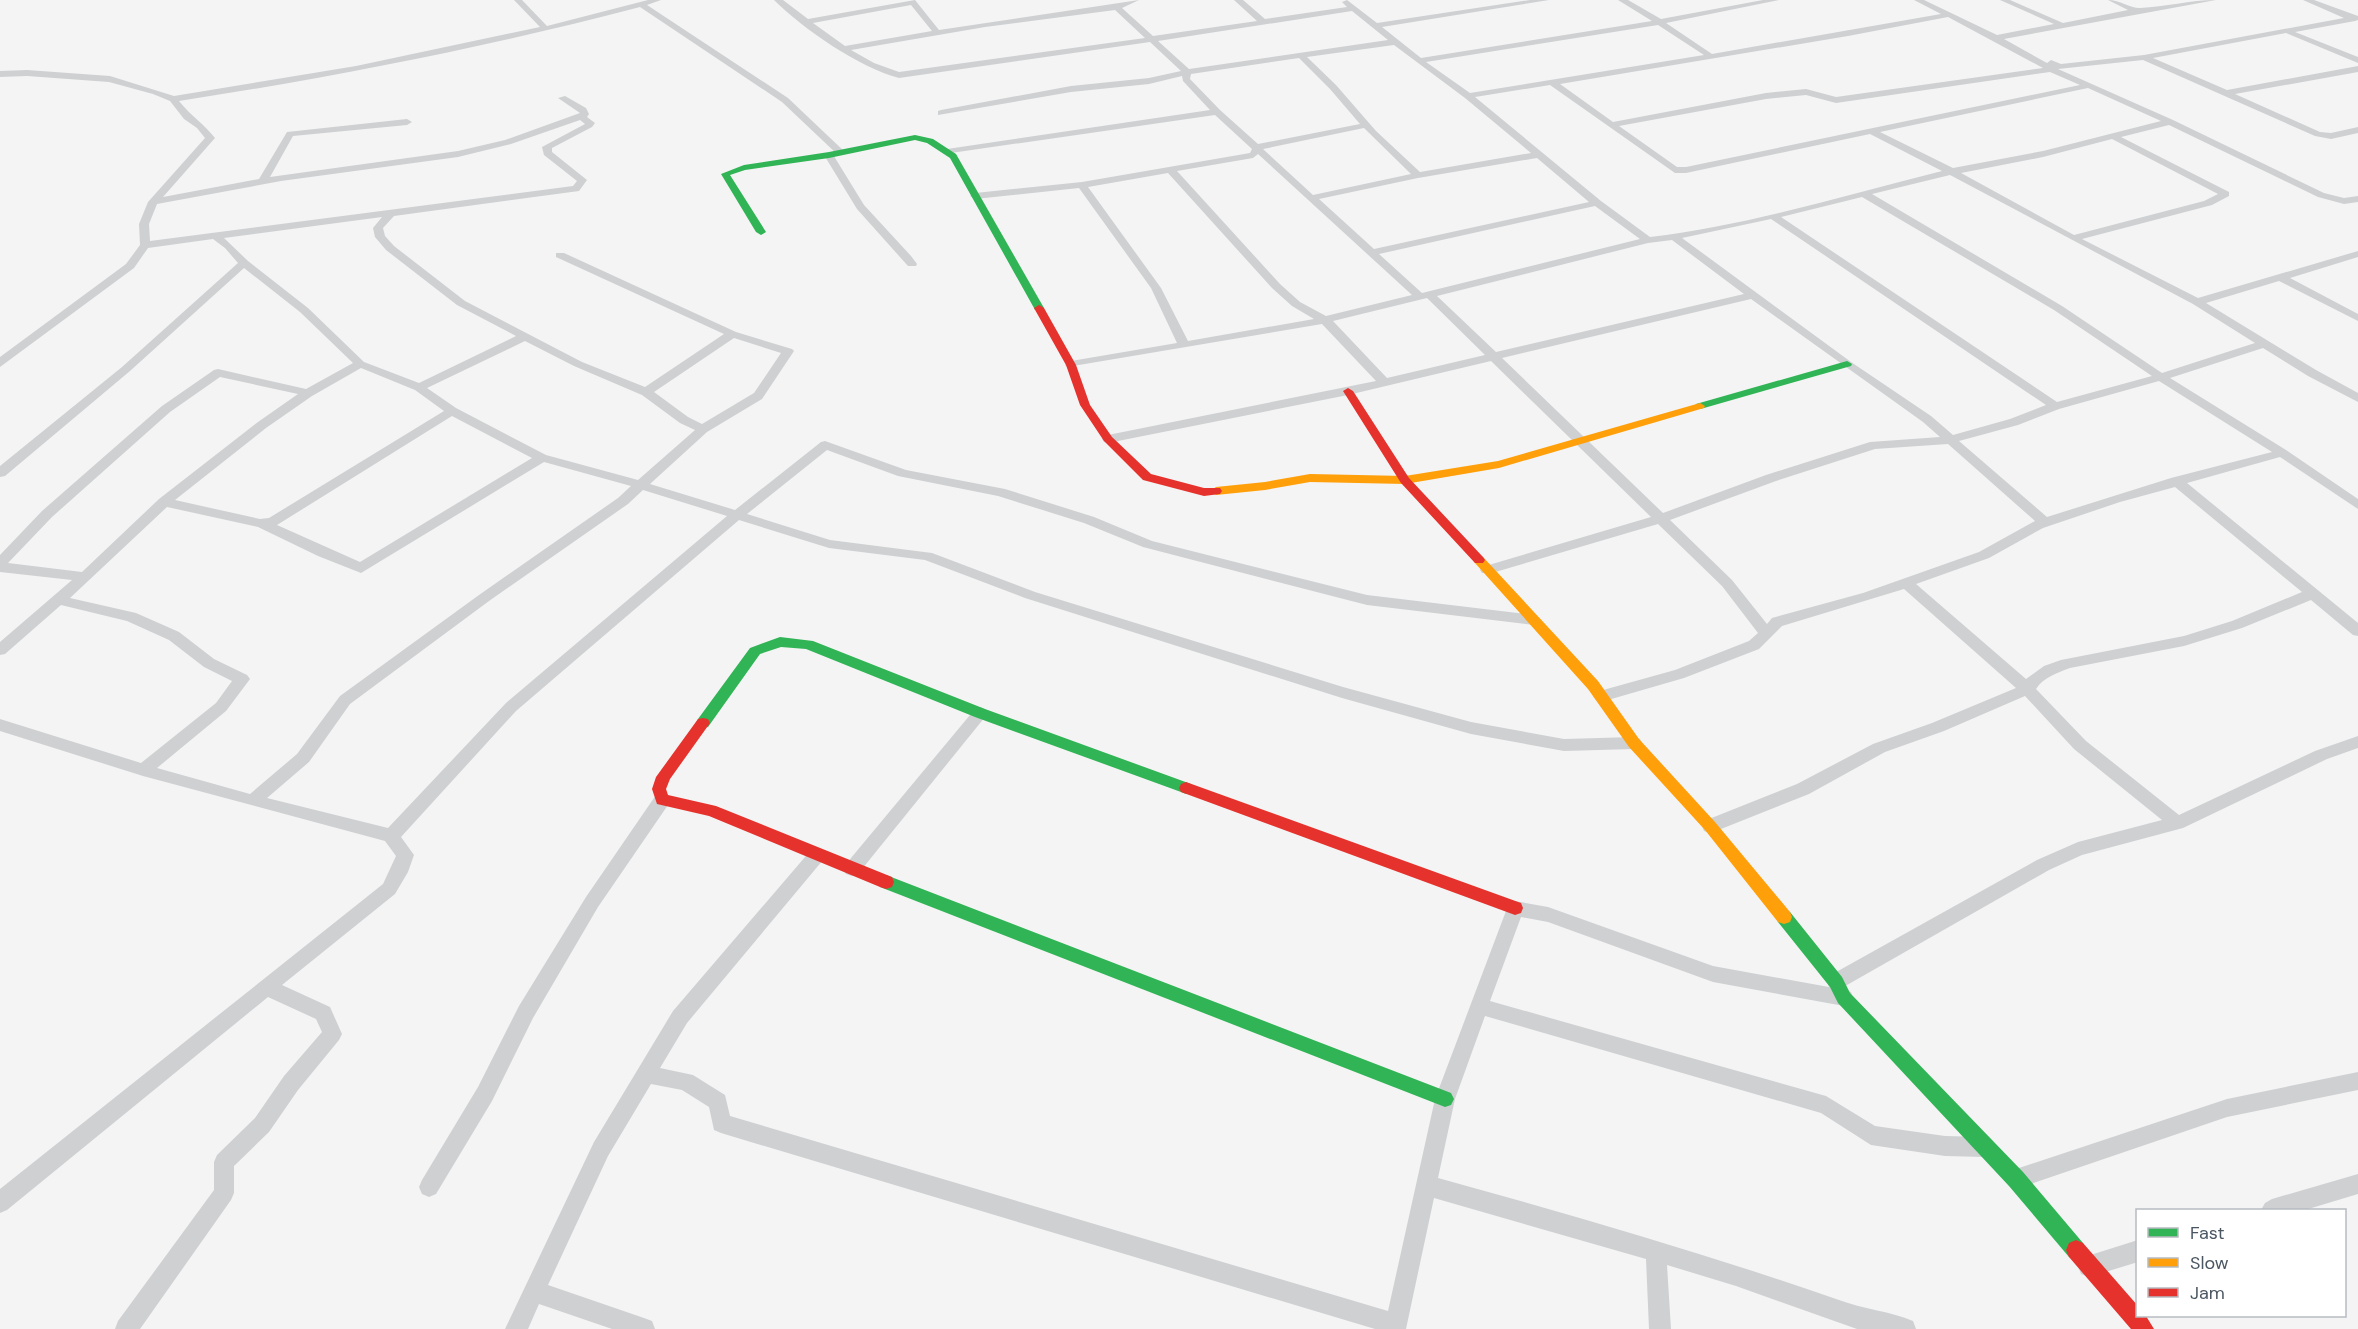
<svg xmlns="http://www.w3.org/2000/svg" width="2358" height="1329" font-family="'DM Sans',sans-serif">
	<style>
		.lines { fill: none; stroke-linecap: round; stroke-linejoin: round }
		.street { fill: #ced0d2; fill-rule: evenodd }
		.fast { fill: #30b455; fill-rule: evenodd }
		.slow { fill: #ff9f0a; fill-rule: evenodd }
		.jam { fill: #e5322d; fill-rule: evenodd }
	</style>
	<rect width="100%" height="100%" fill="#f4f4f4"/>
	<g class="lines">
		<g class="street">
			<path d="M 514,0 L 522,0 L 547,26 L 648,0 L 661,0 L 647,5 L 788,98 L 846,153 L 838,155 L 782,102 L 640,7 C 488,47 335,77 179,101 C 190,115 204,124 215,138 L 163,197 L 259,179 L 287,132 L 407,119 L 412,122 L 407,125 L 293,136 L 270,177 L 458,151 L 505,140 L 580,113 L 558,98 L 565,96 L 586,108 L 589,114 L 587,117 L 595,123 L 592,127 L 552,148 L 552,152 L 587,180 L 579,191 L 394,216 L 383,228 L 385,236 L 394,246 L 465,301 L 582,362 L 645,387 L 724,334 L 556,257 L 556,253 L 564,253 L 736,332 L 792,349 L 794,351 L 762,399 L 707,432 L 650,484 L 735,510 L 821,442 L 825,441 L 906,470 L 1005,489 L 1094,517 L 1152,541 L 1367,595 L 1534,615 L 1541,620 L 1534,625 L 1367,605 L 1143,547 L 1084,523 L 998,496 L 898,476 L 827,450 L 747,514 L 830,540 L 932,553 L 1035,592 L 1343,687 L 1471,722 L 1564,739 L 1634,737 L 1640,739 L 1642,743 L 1640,747 L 1634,749 L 1564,751 L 1471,734 L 1342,698 L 1025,598 L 925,560 L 829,548 L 739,520 L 516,711 L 401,837 L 414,855 L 408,872 L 395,894 L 282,985 L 330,1007 L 342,1034 L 339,1040 L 298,1090 L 269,1132 L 234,1166 L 234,1193 L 231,1200 L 140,1329 L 115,1329 L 118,1321 L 214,1190 L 214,1162 L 217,1155 L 255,1118 L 284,1076 L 322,1032 L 316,1019 L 268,997 L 7,1210 L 0,1213 L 0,1189 L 383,884 L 396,856 L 385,841 L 143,776 L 0,731 L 0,719 L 141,763 L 216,703 L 232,681 L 204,667 L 169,640 L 127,621 L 61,605 L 5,654 L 0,655 L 0,642 L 72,580 L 0,572 L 0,555 L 42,511 L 162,406 L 214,370 L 218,369 L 306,389 L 353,363 L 300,312 L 244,268 L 130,371 L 5,476 L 0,477 L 0,466 L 122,367 L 238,263 L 225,248 L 213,239 L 148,248 L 134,268 L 0,367 L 0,357 L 126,264 L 140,245 L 139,224 L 148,202 L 205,138 L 197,128 L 184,119 L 170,101 L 153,94 L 109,82 L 27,76 L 0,77 L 0,71 L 27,70 L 110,76 L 174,96 L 356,66 L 540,27 ZM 580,120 L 585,124 L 542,147 L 544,155 L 577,181 L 573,186 L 150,241 L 149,224 L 157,204 L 281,181 L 458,157 L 511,144 ZM 382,217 L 373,228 L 375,237 L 386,250 L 457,305 L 516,336 L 419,383 L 364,362 L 308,308 L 248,261 L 224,238 ZM 734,338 L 781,353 L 754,393 L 702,424 L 688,417 L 654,392 ZM 525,341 L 574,366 L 642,395 L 680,423 L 695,430 L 638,480 L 546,455 L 456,408 L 427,388 ZM 361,368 L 415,390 L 444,411 L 269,518 L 260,519 L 175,500 L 266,428 L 312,396 ZM 220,377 L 298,394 L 258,422 L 159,499 L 82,572 L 8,563 L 52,517 L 170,412 ZM 452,416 L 532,458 L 360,562 L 277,525 ZM 544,462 L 631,486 L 618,498 L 479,595 L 340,696 L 297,754 L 250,794 L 157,768 L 226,711 L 250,679 L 247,675 L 214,659 L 179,632 L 136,613 L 70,598 L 167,507 L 258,527 L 318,556 L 361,573 ZM 643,490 L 727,516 L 506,703 L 388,828 L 267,798 L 309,762 L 350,704 L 489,601 L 628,504 Z"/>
			<path d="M 774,0 L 783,0 L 808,19 L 915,0 L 939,30 L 1139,0 L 1122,8 L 1153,36 L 1257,21 L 1234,0 L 1243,0 L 1265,19 L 1347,7 L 1342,2 L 1347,0 L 1377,23 L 1530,0 L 1549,0 L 1382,27 L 1421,58 L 1652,21 L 1618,0 L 1628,0 L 1661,19 L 1763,0 L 1779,0 L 1666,23 L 1712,54 L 1941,14 L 1914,0 L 1924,0 L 1997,35 L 2054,24 L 2000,0 L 2010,0 L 2063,23 L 2128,10 L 2108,0 C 2120,0 2129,8 2140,8 C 2165,7 2190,0 2216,0 L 2004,39 L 2047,63 L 2051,60 L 2061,64 L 2144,55 L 2344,18 L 2303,0 L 2314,0 L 2358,16 L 2358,20 L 2355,21 L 2295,32 L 2358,57 L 2358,63 L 2286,33 L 2153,58 L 2227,90 L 2358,66 L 2358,72 L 2235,94 L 2320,132 L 2331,133 L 2358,127 L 2358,133 L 2331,139 L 2315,136 L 2143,60 L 2058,69 L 2173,120 L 2324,193 L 2344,198 L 2358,196 L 2358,202 L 2344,204 L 2318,197 L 2169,125 L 2121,137 L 2229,192 L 2229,196 L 2212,205 L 2082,239 L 2198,298 L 2358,251 L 2358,257 L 2290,278 L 2358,314 L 2358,321 L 2279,281 L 2206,303 L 2316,370 L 2358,393 L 2358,402 L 2308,376 L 2263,348 L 2170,378 L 2286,450 L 2358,499 L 2358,509 L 2280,457 L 2187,483 L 2358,623 L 2358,636 L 2353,635 L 2311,600 L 2242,628 L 2184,646 L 2070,668 C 2057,673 2044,677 2036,689 L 2086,741 L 2179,815 L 2315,751 L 2358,736 L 2358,748 L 2327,759 L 2183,828 L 2082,855 L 2049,870 L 1840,989 L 1851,992 L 1853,998 L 1851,1004 L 1844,1006 L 1713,982 L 1548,922 L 1521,917 L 1490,1001 L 1826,1096 L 1875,1126 L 1945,1136 L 1984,1137 L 1991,1140 L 1994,1147 L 1991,1154 L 1984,1157 L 1945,1156 L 1871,1145 L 1821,1113 L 1485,1016 L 1455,1099 L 1438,1178 C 1573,1215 1707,1254 1839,1300 C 1863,1309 1889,1311 1913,1321 L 1916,1329 L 1857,1329 L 1736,1286 L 1667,1265 L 1671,1329 L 1649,1329 L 1646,1259 L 1434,1198 L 1406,1329 L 1375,1329 L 721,1133 L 714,1130 L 709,1107 L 682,1090 L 651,1084 L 608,1156 L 548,1285 L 644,1318 L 652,1321 L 655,1329 L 612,1329 L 539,1304 L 528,1329 L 505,1329 L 594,1142 L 673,1011 L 811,850 L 817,848 L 823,850 L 826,855 L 823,860 L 687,1023 L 660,1068 L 693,1075 L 725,1095 L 730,1116 L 1388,1311 L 1435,1099 L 1509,903 L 1515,901 L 1548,907 L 1713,966 L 1829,987 L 1827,982 L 1829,976 L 2037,860 L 2078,842 L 2162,820 L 2074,749 L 2025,696 L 1944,731 L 1885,752 L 1809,794 L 1716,831 L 1710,833 L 1704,831 L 1702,826 L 1704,821 L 1797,784 L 1873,744 L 1932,723 L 2016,688 L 1904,589 L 1782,626 L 1759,649 L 1684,678 L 1601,702 L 1596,700 L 1593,696 L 1596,692 L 1675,670 L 1749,641 L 1758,633 L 1722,586 L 1658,524 L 1492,573 L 1482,573 L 1480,570 L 1482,567 L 1651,517 L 1491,361 L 1348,395 L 1108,443 L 1104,442 L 1102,439 L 1104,436 L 1108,435 L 1376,381 L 1322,324 L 1067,367 L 1065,365 L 1071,361 L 1177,343 L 1151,288 L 1079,188 L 975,199 L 970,196 L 975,193 L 1082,182 L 1250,153 L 1252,149 L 1215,115 L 944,154 L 942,152 L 947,149 L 1210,110 L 1183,81 L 1182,76 L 1149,84 L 1071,92 L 938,115 L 938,111 L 941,110 L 1071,86 L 1149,78 L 1181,71 L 1150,42 L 899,78 C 860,68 803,29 774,0 ZM 911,5 L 932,31 L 845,46 L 813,23 ZM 1115,10 L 1145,38 L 899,72 L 874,63 L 851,50 L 985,27 ZM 1352,11 L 1388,40 L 1189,69 L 1158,41 ZM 1948,17 L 2043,68 L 1836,97 L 1806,89 L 1766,93 L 1613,122 L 1560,84 L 1848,36 ZM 1658,25 L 1704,55 L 1470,93 L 1426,62 ZM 1394,45 L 1465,98 L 1531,153 L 1420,172 L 1376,131 L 1336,85 L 1307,57 ZM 1299,58 L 1330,89 L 1360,124 L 1258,144 L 1220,110 L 1190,79 L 1191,74 ZM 2050,72 L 2080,85 L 1686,167 L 1677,167 L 1619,126 L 1766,99 L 1806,95 L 1836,103 ZM 1550,85 L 1675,173 L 1686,173 L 1870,134 L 1942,171 C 1846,195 1749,225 1650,237 L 1601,201 L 1475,97 ZM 2088,88 L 2161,121 L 2043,151 L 1953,168 L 1880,132 ZM 1364,128 L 1411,174 L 1313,195 L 1263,149 ZM 2112,139 L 2218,194 L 2204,201 L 2074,235 L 1961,173 L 2043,157 ZM 1258,154 L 1412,295 L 1326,316 L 1300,302 L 1280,284 L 1177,171 L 1253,158 ZM 1537,158 L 1589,202 L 1374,249 L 1319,199 L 1418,178 ZM 1168,173 L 1272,288 L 1292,306 L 1314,319 L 1188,341 L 1161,288 L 1088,187 ZM 1950,175 L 2193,304 L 2255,343 L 2162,373 L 2062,306 L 1872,194 ZM 1862,197 L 2054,310 L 2152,376 L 2057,402 L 1781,217 ZM 1595,206 L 1640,239 L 1422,293 L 1379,254 ZM 1771,219 L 2046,405 L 2010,419 L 1953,435 L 1931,416 L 1851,362 L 1682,238 ZM 1672,240 L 1744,294 L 1496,352 L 1437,296 L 1648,243 ZM 1427,298 L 1485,355 L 1387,378 L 1333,321 ZM 1751,299 L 1923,422 L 1940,437 L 1870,442 L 1766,475 L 1663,513 L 1502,358 ZM 2159,381 L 2272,452 L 2171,478 L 2047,517 L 1959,441 L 2018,425 L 2059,409 ZM 1948,444 L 2035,521 L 1979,552 L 1863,593 L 1772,618 L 1767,624 L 1732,580 L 1670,520 L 1776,481 L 1875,449 ZM 2175,487 L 2302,592 L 2232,621 L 2184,636 L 2061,660 L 2044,666 L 2026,679 L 1916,584 L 1989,558 L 2043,528 L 2120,502 Z"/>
			<path d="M 826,153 L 832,153 L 864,205 L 911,256 L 917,264 L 916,266 L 908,266 L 857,209 L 824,155 Z"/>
			<path d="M 980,707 L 985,709 L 988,713 L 985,717 L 858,874 L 852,876 L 846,874 L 843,869 L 846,864 L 975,709 Z"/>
			<path d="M 662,793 L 668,795 L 670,800 L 668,805 L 598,907 L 533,1018 L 492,1101 L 436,1194 L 429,1197 L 422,1194 L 419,1187 L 422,1180 L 478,1087 L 519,1006 L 586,897 L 656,795 Z"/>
			<path d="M 2358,1072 L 2358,1090 L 2227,1117 L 2016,1189 L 2009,1186 L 2006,1179 L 2009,1172 L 2016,1169 L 2227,1099 Z"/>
			<path d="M 2358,1174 L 2358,1194 L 2305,1210 L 2261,1210 L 2265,1203 L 2272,1199 Z"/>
			<path d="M 2138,1240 L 2138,1262 L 2089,1277 L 2081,1274 L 2078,1266 L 2081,1258 Z"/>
		</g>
		<g class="fast">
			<path d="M 915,135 L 933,139 L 956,154 L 1044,308 L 1043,310 L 1035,310 L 1034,308 L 950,158 L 927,143 L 915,140 L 829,158 L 745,170 L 730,175 L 766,232 L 761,235 L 756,232 L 721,174 L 744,165 L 829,152 Z"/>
			<path d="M 1847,361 L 1852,364 L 1851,366 L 1704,408 L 1700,409 L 1695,406 L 1696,404 Z"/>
			<path d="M 780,637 L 813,641 L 985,709 L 1191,784 L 1193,788 L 1191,792 L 1186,794 L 1181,792 L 975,717 L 806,649 L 781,647 L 760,654 L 708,727 L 698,727 L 696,723 L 698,719 L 750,648 Z"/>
			<path d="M 886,875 L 1451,1093 L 1454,1099 L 1451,1105 L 1445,1107 L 880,887 L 878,882 L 880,877 Z"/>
			<path d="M 1784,910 L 1790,912 L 1842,977 L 1850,993 L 2023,1172 L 2083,1243 L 2086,1250 L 2083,1257 L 2076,1260 L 2069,1257 L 2009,1186 L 1838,1003 L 1830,987 L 1778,922 L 1776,917 L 1778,912 Z"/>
		</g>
		<g class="slow">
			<path d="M 1700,403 L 1705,406 L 1704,408 L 1499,468 L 1405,484 L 1310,482 L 1265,490 L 1216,495 L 1210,491 L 1216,487 L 1265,482 L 1310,474 L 1405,476 L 1498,461 Z"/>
			<path d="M 1479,556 L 1483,557 L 1598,681 L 1639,739 L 1715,822 L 1790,912 L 1792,917 L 1790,922 L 1784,924 L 1778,922 L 1705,830 L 1629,747 L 1588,689 L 1475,563 L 1473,560 Z"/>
		</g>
		<g class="jam">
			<path d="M 1039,305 L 1044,308 L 1076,365 L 1090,405 L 1112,437 L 1151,474 L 1204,488 L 1220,488 L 1222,491 L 1220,494 L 1204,496 L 1143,480 L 1104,441 L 1080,405 L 1066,365 L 1034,308 Z"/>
			<path d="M 1348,388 L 1353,391 L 1409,478 L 1483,557 L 1485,560 L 1483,563 L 1475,563 L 1401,483 L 1343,391 Z"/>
			<path d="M 703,718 L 708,719 L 710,723 L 670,779 L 666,789 L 668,795 L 716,806 L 892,877 L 894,882 L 892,887 L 886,889 L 880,887 L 709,816 L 657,804 L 652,789 L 656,777 L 698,719 Z"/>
			<path d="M 1186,782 L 1521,903 L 1523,908 L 1521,913 L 1515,915 L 1181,792 L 1179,788 L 1181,784 Z"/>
			<path d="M 2076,1240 L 2083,1243 L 2138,1306 L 2138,1316 L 2146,1316 L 2154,1329 L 2131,1329 L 2069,1257 L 2066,1250 L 2069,1243 Z"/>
		</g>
	</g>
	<rect x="2136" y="1209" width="210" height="108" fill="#ffffff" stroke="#b7bbc0" stroke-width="1.5"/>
	<rect x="2148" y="1228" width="30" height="9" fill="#30b455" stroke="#b7bbc0" stroke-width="1.5"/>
	<text x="2190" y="1239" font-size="18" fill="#4a5661">Fast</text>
	<rect x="2148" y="1258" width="30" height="9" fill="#ff9f0a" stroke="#b7bbc0" stroke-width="1.5"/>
	<text x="2190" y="1269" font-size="18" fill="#4a5661">Slow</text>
	<rect x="2148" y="1288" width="30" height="9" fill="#e5322d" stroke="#b7bbc0" stroke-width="1.5"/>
	<text x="2190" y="1299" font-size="18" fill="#4a5661">Jam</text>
</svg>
